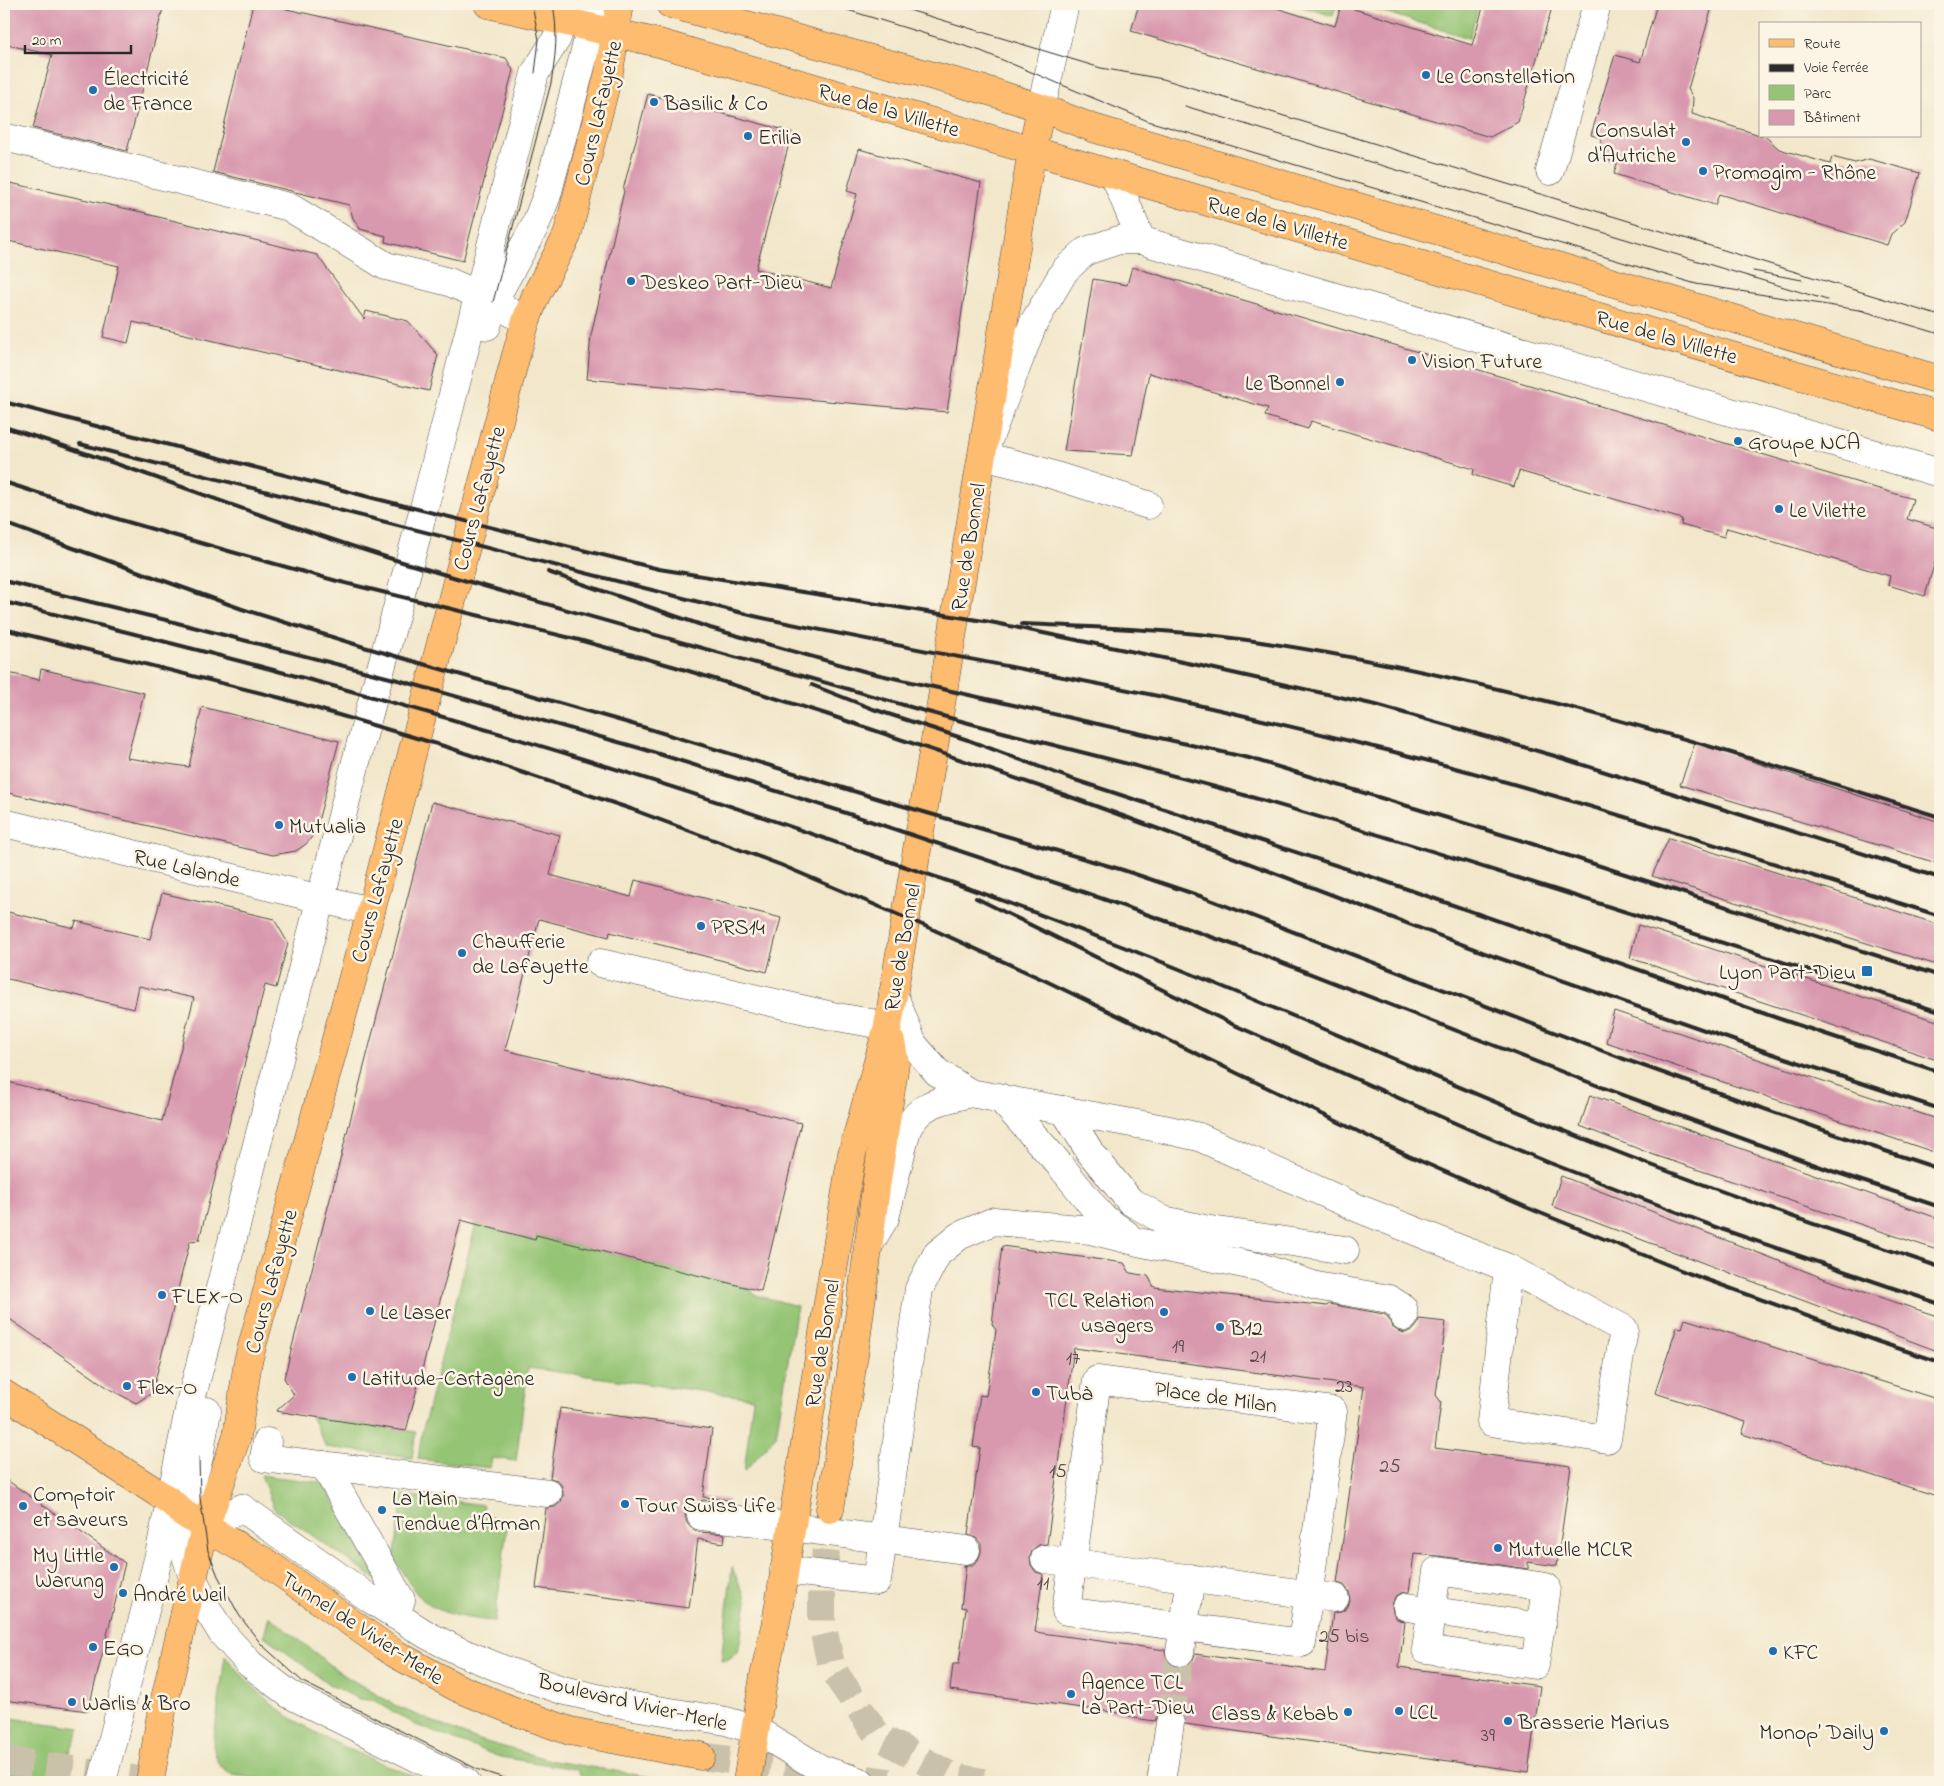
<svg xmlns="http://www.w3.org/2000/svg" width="1944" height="1786" font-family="'Indie Flower',sans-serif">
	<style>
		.green { fill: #95c474; stroke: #607850 }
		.building { fill: #d898ae; fill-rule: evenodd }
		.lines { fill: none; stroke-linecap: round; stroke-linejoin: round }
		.minor-tunnel { stroke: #cac1ab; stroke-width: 28; stroke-dasharray: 28 14; stroke-linecap: butt }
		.major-tunnel { stroke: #cac1ab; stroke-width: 28; stroke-dasharray: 28 14; stroke-linecap: butt }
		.minor-casing { stroke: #494743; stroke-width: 29 }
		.major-casing { stroke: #494743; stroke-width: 29 }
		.minor { stroke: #fff; stroke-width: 28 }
		.major { stroke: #fdbc70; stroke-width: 28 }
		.tram { stroke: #2b2b2b; stroke-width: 1 }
		.rail { stroke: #2b2b2b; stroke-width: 4 }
		.poi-dot { fill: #1f6fb2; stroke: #fcf5e5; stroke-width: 2 }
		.labels { text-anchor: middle; stroke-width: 5; stroke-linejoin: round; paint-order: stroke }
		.number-label { font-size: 20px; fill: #56464c }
		.poi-label { font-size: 22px; fill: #2b2b2b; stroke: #fcf5e5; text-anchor: start }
		.street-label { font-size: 22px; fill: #2b2b2b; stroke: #fcf5e5 }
	</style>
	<rect width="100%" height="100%" fill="#fcf5e5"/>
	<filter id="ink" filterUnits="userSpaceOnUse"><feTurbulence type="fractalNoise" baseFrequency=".02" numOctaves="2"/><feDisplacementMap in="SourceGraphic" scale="10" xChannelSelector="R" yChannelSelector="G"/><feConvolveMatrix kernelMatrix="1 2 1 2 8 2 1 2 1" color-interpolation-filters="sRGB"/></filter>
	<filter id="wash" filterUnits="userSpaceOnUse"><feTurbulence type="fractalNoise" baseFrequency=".0096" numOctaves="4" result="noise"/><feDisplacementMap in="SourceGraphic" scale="20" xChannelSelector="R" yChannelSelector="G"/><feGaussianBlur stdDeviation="1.12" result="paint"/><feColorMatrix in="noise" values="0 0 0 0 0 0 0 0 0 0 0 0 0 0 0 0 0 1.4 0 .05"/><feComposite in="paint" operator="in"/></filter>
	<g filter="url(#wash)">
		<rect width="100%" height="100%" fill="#f2e7cb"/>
		<g class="green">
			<path d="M 1294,4 L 1337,4 L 1333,16 Z"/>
			<path d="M 1358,4 L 1479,4 L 1469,38 Z"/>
			<path d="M 478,1216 L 513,1234 L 534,1240 L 536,1235 L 753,1289 L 752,1294 L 797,1306 L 776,1436 L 744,1472 L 753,1398 L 528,1368 L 516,1461 L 492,1458 L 490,1468 L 418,1459 L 422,1432 Z"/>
			<path d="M 311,1416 L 416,1432 L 412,1458 L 326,1447 Z"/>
			<path d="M 261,1475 L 323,1483 L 381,1583 L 274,1509 Z"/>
			<path d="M 403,1495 L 484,1505 L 482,1516 L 508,1520 L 495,1621 C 469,1619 436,1615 418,1595 C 409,1585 402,1570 394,1559 Z"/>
			<path d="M 732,1567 L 747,1602 L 738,1652 L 727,1660 L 721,1660 Z"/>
			<path d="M 269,1616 L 342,1674 L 400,1708 L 472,1738 L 554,1761 L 682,1782 L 587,1782 L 576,1769 L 500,1757 L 416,1725 L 375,1701 L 359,1699 L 330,1685 L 264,1636 Z"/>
			<path d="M 225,1656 C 247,1681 270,1706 299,1723 C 339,1747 384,1764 427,1782 L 283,1782 L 232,1775 L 218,1764 L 213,1745 Z"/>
			<path d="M 4,1717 L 80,1728 L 57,1782 L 4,1782 Z"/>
		</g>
		<g id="blocks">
			<g class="building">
				<path d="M 4,4 L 164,4 L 127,151 L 33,128 L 52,55 L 4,44 Z"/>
				<path d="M 253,4 L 264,4 L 506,58 L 513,70 L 463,261 L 385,242 L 386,236 L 360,229 L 353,218 L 349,205 L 213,172 Z"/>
				<path d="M 1139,4 L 1263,4 L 1335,26 L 1341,5 L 1472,45 L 1484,4 L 1553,4 L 1518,122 L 1490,137 L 1131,31 Z"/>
				<path d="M 1657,4 L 1713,4 L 1688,89 L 1693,98 L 1692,114 L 1766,137 L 1779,149 L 1830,164 L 1832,157 L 1855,163 L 1869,159 L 1920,173 L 1905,222 L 1891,234 L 1887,245 L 1719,194 L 1715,205 L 1614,174 L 1617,163 L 1597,157 L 1602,138 L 1591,135 L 1615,55 L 1640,62 Z"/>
				<path d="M 648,94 L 792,132 L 756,269 L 831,288 L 857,194 L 847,191 L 859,149 L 981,183 L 947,412 L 587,379 L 591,335 L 624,191 L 623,190 Z"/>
				<path d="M 10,183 L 146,213 L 146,214 L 317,255 L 364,319 L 366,311 L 408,321 L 438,355 L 429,391 L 133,322 L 128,343 L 103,337 L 119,266 L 4,240 L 4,213 Z"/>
				<path d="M 1132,267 L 1913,499 L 1907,519 L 1940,529 L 1940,544 L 1925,596 L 1888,585 L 1890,576 L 1727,528 L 1724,537 L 1681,525 L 1682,519 L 1519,471 L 1514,487 L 1473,475 L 1474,469 L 1311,421 L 1308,429 L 1265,416 L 1268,408 L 1149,373 L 1133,455 L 1064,451 L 1093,279 L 1127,285 Z"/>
				<path d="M 41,669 L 144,693 L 127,758 L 189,767 L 202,707 L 339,741 L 315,833 L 306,844 L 296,851 L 273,855 L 4,792 L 4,672 L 39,680 Z"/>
				<path d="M 1695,743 L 1940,822 L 1940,864 L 1680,785 Z"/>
				<path d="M 432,802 L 560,835 L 550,875 L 631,897 L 635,880 L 781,918 L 767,972 L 610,932 L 609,937 L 539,919 L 505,1050 L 801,1123 L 761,1291 L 536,1235 L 535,1240 L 461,1220 L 406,1431 L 276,1411 L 294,1395 L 284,1378 Z"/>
				<path d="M 1669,838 L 1940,925 L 1940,966 L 1652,876 Z"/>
				<path d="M 162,893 L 274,919 L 288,943 L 276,988 L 265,985 L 199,1240 L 190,1241 L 152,1393 L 136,1403 L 111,1390 L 4,1315 L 4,1081 L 162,1121 L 194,998 L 139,986 L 134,1009 L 4,978 L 4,911 L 74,928 L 76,921 L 150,939 Z"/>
				<path d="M 1638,925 L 1940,1022 L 1940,1061 L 1630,958 Z"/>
				<path d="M 1614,1011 L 1940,1120 L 1940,1154 L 1690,1071 L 1606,1042 Z"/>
				<path d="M 1590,1095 L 1940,1219 L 1940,1251 L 1654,1155 L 1580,1126 Z"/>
				<path d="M 1561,1176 L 1828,1280 L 1940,1317 L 1940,1352 L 1552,1206 Z"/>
				<path d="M 1002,1246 L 1124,1263 L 1130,1273 L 1148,1276 L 1154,1287 L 1327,1306 L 1329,1304 L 1384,1314 L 1388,1317 L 1392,1327 L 1398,1331 L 1405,1333 L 1413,1330 L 1418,1324 L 1419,1319 L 1446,1322 L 1436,1395 L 1441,1402 L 1435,1448 L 1571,1466 L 1568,1487 L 1557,1566 L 1528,1562 L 1528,1569 L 1439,1556 L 1414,1554 L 1409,1592 L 1401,1593 L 1395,1597 L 1392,1605 L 1393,1613 L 1397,1619 L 1405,1622 L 1399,1667 L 1540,1686 L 1528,1772 L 1185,1724 L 1184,1717 L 1180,1711 L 1172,1708 L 1164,1709 L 1158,1713 L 1155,1721 L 1133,1718 L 1126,1714 L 950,1690 L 953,1664 L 959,1664 L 966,1608 L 961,1607 L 966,1565 L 964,1568 L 964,1565 L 972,1565 L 978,1560 L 981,1552 L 981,1544 L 976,1538 L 968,1535 L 980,1448 L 973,1447 L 980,1395 L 986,1396 L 993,1351 L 996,1330 L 992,1324 ZM 1074,1348 L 1364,1387 L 1337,1583 L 1344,1585 L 1349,1592 L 1350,1601 L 1347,1608 L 1341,1612 L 1333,1613 L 1325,1672 L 1195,1654 L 1192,1662 L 1186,1666 L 1178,1667 L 1170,1664 L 1166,1658 L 1165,1650 L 1035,1632 L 1043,1574 L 1036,1572 L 1031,1565 L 1030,1556 L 1033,1549 L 1039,1545 L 1047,1544 Z"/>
				<path d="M 1685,1319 L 1940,1400 L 1940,1497 L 1742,1434 L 1746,1422 L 1655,1393 L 1677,1327 L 1682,1328 Z"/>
				<path d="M 560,1408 L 712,1429 L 703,1497 L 730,1500 L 729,1503 L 703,1500 L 695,1502 L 688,1507 L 685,1515 L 687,1523 L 692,1529 L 699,1532 L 725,1534 L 724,1543 L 698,1539 L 689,1608 L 536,1588 L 546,1508 L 555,1507 L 561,1502 L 563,1495 L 562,1486 L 557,1480 L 550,1478 Z"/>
				<path d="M 4,1478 L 125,1563 L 88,1711 L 4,1700 Z"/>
			</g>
		</g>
	</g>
	<g filter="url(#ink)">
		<use href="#blocks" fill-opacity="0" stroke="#494743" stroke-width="1"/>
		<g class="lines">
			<path class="minor-tunnel" d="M 1170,1723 L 1180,1652"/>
			<g class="major-tunnel">
				<path d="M 830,1509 L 822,1590 L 822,1624 L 832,1669 L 878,1736 L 953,1777 L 983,1782"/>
				<path d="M 701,1756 L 889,1782"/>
				<path d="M 4,1760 L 153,1782"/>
			</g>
			<defs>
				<g id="minor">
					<path d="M 1041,108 L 1065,4"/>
					<path d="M 4,137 L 289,207 L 386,266 L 449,282 L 488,299 L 526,321"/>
					<path d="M 1550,171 L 1597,4"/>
					<path d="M 1114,174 L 1141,240"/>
					<path d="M 487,326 L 493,302 L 535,226 L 547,195 L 591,28 L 593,4"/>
					<path d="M 1148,505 L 1031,468 L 982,456 L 1033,324 L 1065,270 L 1086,251 L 1119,240 L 1141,240 L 1150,243 L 1940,473"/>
					<path d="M 4,823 L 371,911"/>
					<path d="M 600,963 L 832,1016 L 888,1026"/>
					<path d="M 970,1093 L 1164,1129 L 1199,1137 L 1360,1209 L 1508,1268 L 1624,1329 L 1607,1439 L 1491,1422 L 1508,1268"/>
					<path d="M 999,1097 L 1060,1165 L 1101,1216 L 1126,1234"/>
					<path d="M 1064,1110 L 1090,1152 L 1130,1201 L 1163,1220 L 1204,1229 L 1345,1250"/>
					<path d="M 868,1246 L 885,1218 L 907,1129 C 922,1101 942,1101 970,1093 L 937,1072 L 913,1044 L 893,993"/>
					<path d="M 1097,1380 L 1333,1411 L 1302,1643 L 1066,1611 Z"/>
					<path d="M 267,1442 L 264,1458 L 548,1493"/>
					<path d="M 324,1465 L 401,1600 L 395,1615"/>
					<path d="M 187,1498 L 199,1457 L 207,1411"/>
					<path d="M 178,1503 L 179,1525 L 183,1546 L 193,1578 L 206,1607 L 222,1633 L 250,1664 L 289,1694 L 466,1782"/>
					<path d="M 701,1516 L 757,1522"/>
					<path d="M 761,1523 L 966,1550"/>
					<path d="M 205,1527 L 242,1508 L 372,1600 L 427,1635 L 461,1652 L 507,1671 L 562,1690 L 627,1705 L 726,1721 L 756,1730 L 821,1769 L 861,1782"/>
					<path d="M 1045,1559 L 1335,1598"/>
					<path d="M 784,1570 L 877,1581 L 919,1289 L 937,1254 L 959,1236 L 994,1221 L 1090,1230 L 1138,1242 L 1263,1268 L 1316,1286 L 1389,1299 L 1403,1308 L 1404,1317"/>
					<path d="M 1437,1571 L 1546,1587 L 1535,1665 L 1426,1649 Z"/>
					<path d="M 1407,1607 L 1541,1627"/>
					<path d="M 1180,1652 L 1191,1578"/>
					<path d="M 102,1782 L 159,1555 L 191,1400 L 358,754 L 428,493 L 535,73 L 557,38 L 567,4"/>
					<path d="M 1161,1782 L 1170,1723"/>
				</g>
				<g id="major">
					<path d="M 488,4 L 659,43 L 1082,165 L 1940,417"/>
					<path d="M 670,4 L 992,92 L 1041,108 L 1093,128 L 1940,380"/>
					<path d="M 4,1394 L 170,1501 L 183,1513 L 205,1527 L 264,1561 L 394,1653 L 456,1687 L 514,1711 L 570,1731 L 701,1756"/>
					<path d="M 830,1509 L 856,1341 L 877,1180 L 895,1063 L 891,1042"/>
					<path d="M 150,1782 L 160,1720 L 205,1527 L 237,1436 L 248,1361 L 371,911 L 516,355 L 526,321 L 536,295 L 567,236 L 609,72 L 620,4"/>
					<path d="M 747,1782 L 764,1676 L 777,1617 L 852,1154 L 888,1026 L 1032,150 L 1041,108"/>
				</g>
			</defs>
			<use href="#minor" class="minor-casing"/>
			<use href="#major" class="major-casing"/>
			<use href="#minor" class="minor"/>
			<use href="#major" class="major"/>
			<g class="tram">
				<path d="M 532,4 L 539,40 L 535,73"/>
				<path d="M 828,4 L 981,51 L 1148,121 L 1696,284 L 1865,311"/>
				<path d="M 889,4 L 1101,68 L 1163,79 L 1940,316"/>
				<path d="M 1185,106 L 1827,300"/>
				<path d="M 1753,271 L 1802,280"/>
				<path d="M 493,302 L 551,83 C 556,56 558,31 553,4"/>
				<path d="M 1860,310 L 1940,334"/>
				<path d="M 199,1457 L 200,1498 L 208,1551 L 218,1576 L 239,1615 L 261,1644 L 303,1682 L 479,1770 L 517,1782"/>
			</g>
			<g class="rail">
				<path d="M 4,402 L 373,498 L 659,569 L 990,622 L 1197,665 L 1376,705 L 1555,756 L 1940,878"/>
				<path d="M 4,427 C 134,466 259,518 389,558 C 561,610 735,656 907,706 C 1021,739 1137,764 1251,797 C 1482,864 1711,940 1940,1012"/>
				<path d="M 80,444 L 754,616 C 888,645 1024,668 1158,696 C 1230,712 1302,729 1374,747 C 1565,794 1752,857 1940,916"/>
				<path d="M 4,482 L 121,520 L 232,552 L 337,581 L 579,640 L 676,667 L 826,714 L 1068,796 L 1164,831 L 1493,956 L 1767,1052 L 1940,1109"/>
				<path d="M 4,523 L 242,609 L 364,647 L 646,728 L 886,801 L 1123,870 L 1203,897 L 1621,1058 L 1843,1137 L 1940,1169"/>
				<path d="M 548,572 L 710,628 L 867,672 L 1249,758 L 1520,840 L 1940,976"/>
				<path d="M 4,581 L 166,620 L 398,680 L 643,749 L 840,811 L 1086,893 L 1260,954 L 1601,1087 L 1832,1171 L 1940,1207"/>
				<path d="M 4,602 C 298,672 589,753 874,856 C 896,864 919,871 942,879 C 1000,899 1058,921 1116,944 C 1273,1004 1426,1075 1582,1138 C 1699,1185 1820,1227 1940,1267"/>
				<path d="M 1022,624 C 1090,627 1158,629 1225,637 C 1470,669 1706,744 1940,817"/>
				<path d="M 4,629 L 281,698 L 447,747 L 631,809 L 781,865 L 932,929 L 1046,981 L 1409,1156 L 1528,1208 L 1688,1273 L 1879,1342 L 1940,1362"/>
				<path d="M 812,685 L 873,709 L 968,740 L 1072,779 L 1384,881 L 1780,1019 L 1940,1072"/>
				<path d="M 976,898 L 1232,1024 L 1473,1131 L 1550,1163 L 1721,1229 L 1940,1304"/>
			</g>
		</g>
	</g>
	<g class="poi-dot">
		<circle cx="1426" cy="75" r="5"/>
		<circle cx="93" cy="90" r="5"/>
		<circle cx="654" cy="102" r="5"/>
		<circle cx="748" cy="136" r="5"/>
		<circle cx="1686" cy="142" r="5"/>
		<circle cx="1703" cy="171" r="5"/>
		<circle cx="631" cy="281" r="5"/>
		<circle cx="1412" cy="360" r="5"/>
		<circle cx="1340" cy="382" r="5"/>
		<circle cx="1738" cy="441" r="5"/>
		<circle cx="1779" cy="509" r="5"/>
		<circle cx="279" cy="825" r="5"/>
		<circle cx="701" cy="926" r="5"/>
		<circle cx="462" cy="953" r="5"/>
		<rect x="1861" y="965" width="12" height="12" rx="2.5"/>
		<circle cx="162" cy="1295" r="5"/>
		<circle cx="370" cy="1311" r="5"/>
		<circle cx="1164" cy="1312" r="5"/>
		<circle cx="1220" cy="1327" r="5"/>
		<circle cx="352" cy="1377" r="5"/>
		<circle cx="127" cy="1386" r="5"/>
		<circle cx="1036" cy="1392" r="5"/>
		<circle cx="625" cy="1504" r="5"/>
		<circle cx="23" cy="1506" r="5"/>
		<circle cx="382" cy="1510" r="5"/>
		<circle cx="1498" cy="1548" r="5"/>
		<circle cx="114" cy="1567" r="5"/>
		<circle cx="123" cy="1593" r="5"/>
		<circle cx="93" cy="1647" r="5"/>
		<circle cx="1773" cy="1651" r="5"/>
		<circle cx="1071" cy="1694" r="5"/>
		<circle cx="72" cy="1702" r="5"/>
		<circle cx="1399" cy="1711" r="5"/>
		<circle cx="1348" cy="1712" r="5"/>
		<circle cx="1508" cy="1721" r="5"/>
		<circle cx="1884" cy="1731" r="5"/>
	</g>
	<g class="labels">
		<g class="number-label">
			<text x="1178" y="1352">19</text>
			<text x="1258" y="1362">21</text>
			<text x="1073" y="1364">17</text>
			<text x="1344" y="1392">23</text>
			<text x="1390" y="1472">25</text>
			<text x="1058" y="1477">15</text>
			<text x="1043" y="1589">11</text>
			<text x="1344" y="1642">25 bis</text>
			<text x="1488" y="1741">39</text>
		</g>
		<g class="poi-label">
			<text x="1436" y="83">Le Constellation</text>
			<text x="103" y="85">Électricité<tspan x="103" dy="25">de France</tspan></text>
			<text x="664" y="110">Basilic &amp; Co</text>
			<text x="1676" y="137" text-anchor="end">Consulat<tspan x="1676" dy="25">d'Autriche</tspan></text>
			<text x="758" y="144">Erilia</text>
			<text x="1713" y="179">Promogim - Rhône</text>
			<text x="641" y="289">Deskeo Part-Dieu</text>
			<text x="1422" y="368">Vision Future</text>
			<text x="1330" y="390" text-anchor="end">Le Bonnel</text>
			<text x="1748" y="449">Groupe NCA</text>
			<text x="1789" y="517">Le Vilette</text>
			<text x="289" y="833">Mutualia</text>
			<text x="711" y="934">PRS14</text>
			<text x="472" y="948">Chaufferie<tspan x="472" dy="25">de Lafayette</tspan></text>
			<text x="1856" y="979" text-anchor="end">Lyon Part-Dieu</text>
			<text x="172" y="1303">FLEX-O</text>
			<text x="1154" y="1307" text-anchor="end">TCL Relation<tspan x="1154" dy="25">usagers</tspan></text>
			<text x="380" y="1319">Le Laser</text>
			<text x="1230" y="1335">B12</text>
			<text x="362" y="1385">Latitude-Cartagène</text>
			<text x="137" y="1394">Flex-O</text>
			<text x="1046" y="1400">Tubà</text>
			<text x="33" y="1501">Comptoir<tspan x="33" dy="25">et saveurs</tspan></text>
			<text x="392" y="1505">La Main<tspan x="392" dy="25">Tendue d’Arman</tspan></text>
			<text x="635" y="1512">Tour Swiss Life</text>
			<text x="1508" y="1556">Mutuelle MCLR</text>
			<text x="104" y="1562" text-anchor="end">My Little<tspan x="104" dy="25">Warung</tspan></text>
			<text x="133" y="1601">André Weil</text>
			<text x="103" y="1655">EGO</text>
			<text x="1783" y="1659">KFC</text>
			<text x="1081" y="1689">Agence TCL<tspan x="1081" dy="25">La Part-Dieu</tspan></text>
			<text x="82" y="1710">Warlis &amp; Bro</text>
			<text x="1409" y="1719">LCL</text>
			<text x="1338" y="1720" text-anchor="end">Class &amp; Kebab</text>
			<text x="1518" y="1729">Brasserie Marius</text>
			<text x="1874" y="1739" text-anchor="end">Monop’ Daily</text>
		</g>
		<g class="street-label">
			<text transform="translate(889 109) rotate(16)" y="8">Rue de la Villette</text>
			<text transform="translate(597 113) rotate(-77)" y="8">Cours Lafayette</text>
			<text transform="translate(1278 222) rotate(16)" y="8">Rue de la Villette</text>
			<text transform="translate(1667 336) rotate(16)" y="8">Rue de la Villette</text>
			<text transform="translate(478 498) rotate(-75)" y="8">Cours Lafayette</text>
			<text transform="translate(967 547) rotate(-81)" y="8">Rue de Bonnel</text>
			<text transform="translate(187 867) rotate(13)" y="8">Rue Lalande</text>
			<text transform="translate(376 890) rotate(-75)" y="8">Cours Lafayette</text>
			<text transform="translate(901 947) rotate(-80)" y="8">Rue de Bonnel</text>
			<text transform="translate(270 1281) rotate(-75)" y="8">Cours Lafayette</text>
			<text transform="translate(821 1343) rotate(-81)" y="8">Rue de Bonnel</text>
			<text transform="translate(1216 1396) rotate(8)" y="8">Place de Milan</text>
			<text transform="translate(363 1627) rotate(33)" y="8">Tunnel de Vivier-Merle</text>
			<text transform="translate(633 1701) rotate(13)" y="8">Boulevard Vivier-Merle</text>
		</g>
	</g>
	<rect width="1944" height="1786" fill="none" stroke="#fcf5e5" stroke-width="20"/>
	<rect x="1759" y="22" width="162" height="115" fill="#fcf5e5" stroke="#a8a49b"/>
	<rect x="1769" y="39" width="25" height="8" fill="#fdbc70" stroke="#a8a49b"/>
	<text x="1804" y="48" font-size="15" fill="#2b2b2b">Route</text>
	<rect x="1769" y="64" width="25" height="8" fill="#2b2b2b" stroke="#a8a49b"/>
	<text x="1804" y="72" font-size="15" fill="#2b2b2b">Voie ferrée</text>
	<rect x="1769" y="85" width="25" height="15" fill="#95c474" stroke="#a8a49b"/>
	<text x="1804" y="98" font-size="15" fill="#2b2b2b">Parc</text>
	<rect x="1769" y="110" width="25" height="15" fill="#d898ae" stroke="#a8a49b"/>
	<text x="1804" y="122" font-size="15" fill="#2b2b2b">Bâtiment</text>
	<path d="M25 45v8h106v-8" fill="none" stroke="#2b2b2b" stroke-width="2.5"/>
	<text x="32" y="45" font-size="15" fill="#2b2b2b" stroke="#fcf5e5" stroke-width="4" paint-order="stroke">20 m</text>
</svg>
